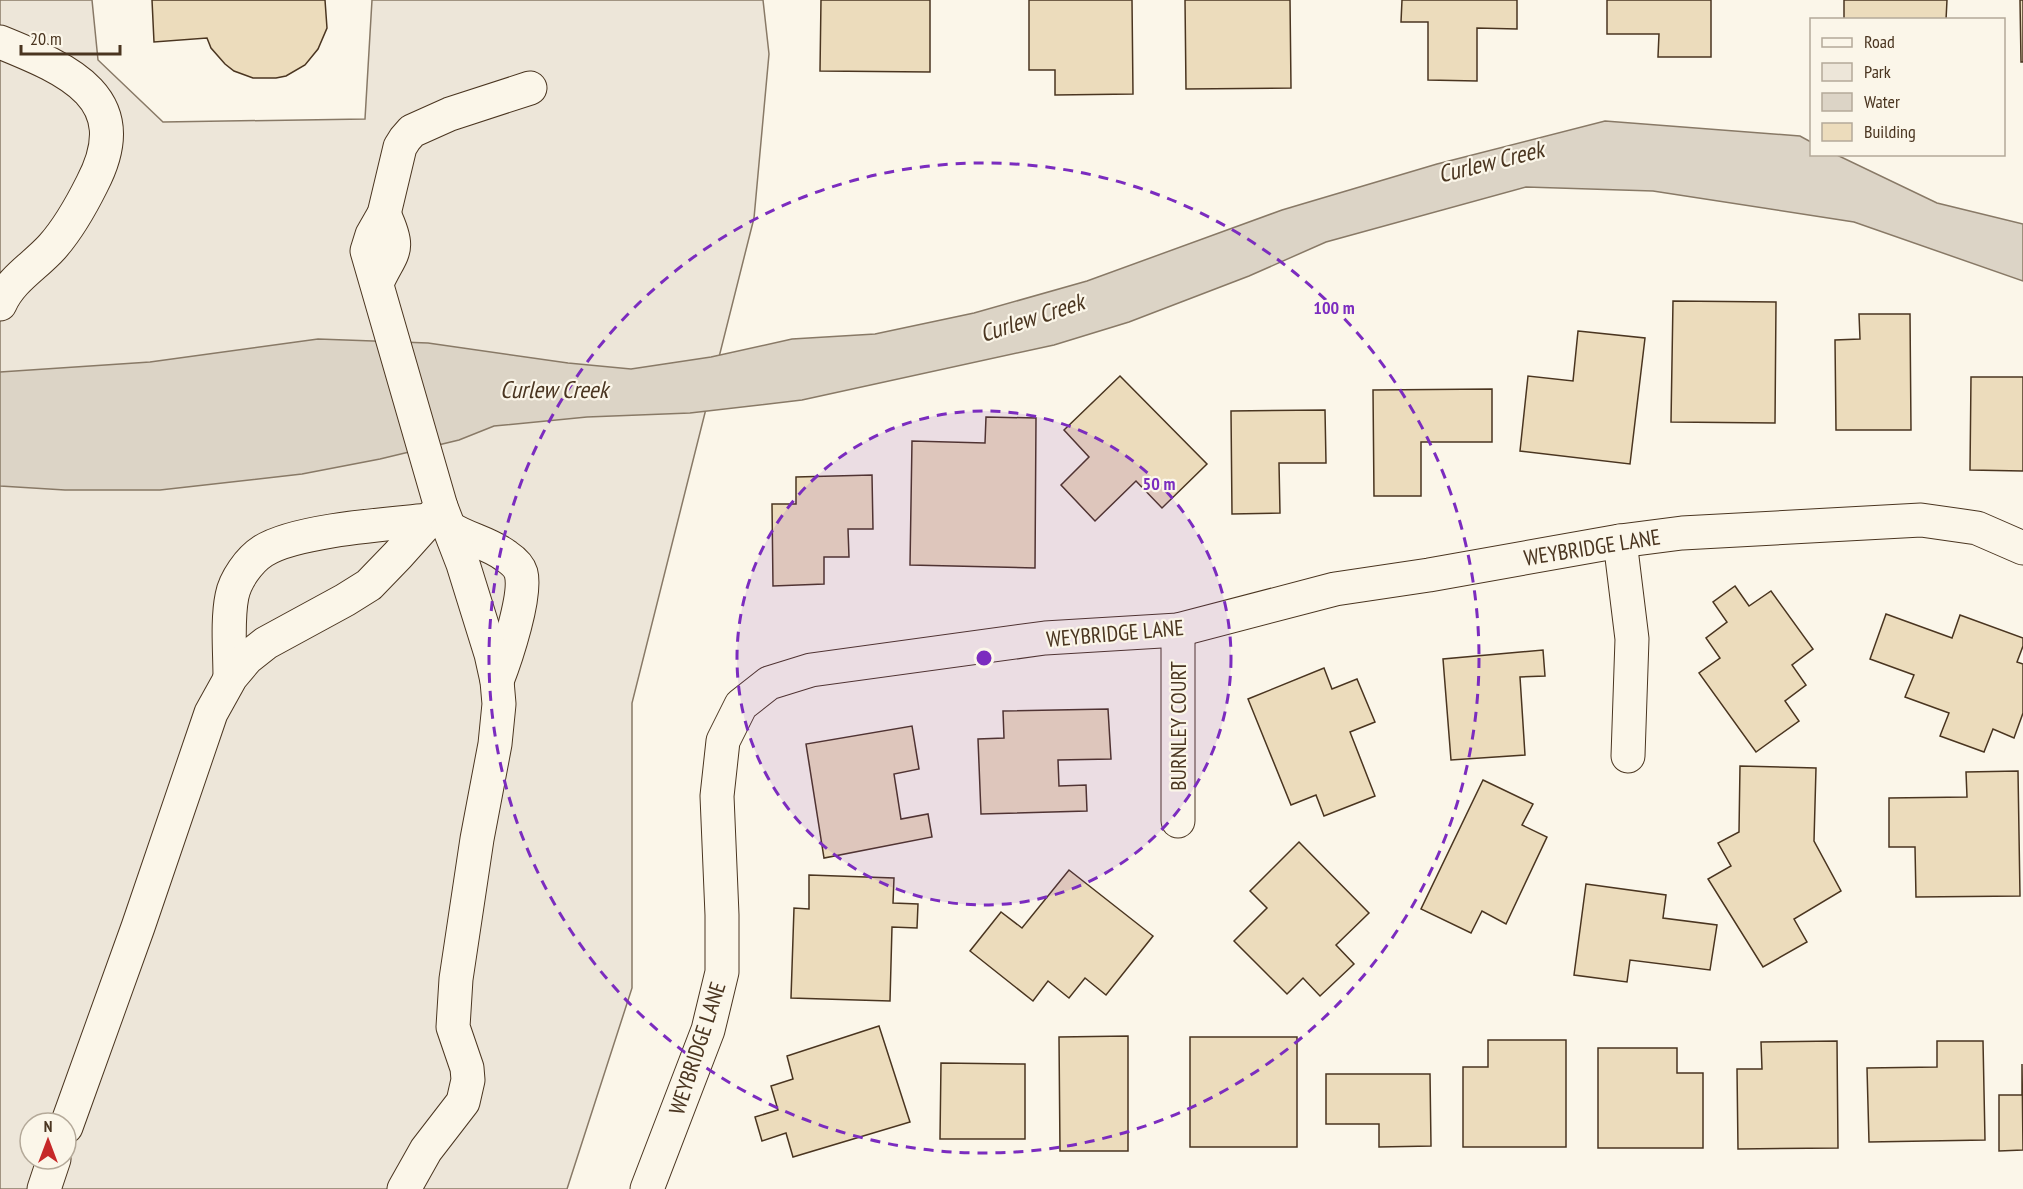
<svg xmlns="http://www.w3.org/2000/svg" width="2023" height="1189" font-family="'PT Sans Narrow',sans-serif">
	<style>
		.green { fill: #ede6d9; stroke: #887966; stroke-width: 1.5; fill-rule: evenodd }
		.water { fill: #dcd4c6; stroke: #887966; stroke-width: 1.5 }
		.building { fill: #ecdcbc; stroke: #4a3520; stroke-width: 1.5 }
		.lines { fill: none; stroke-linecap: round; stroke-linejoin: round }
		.minor-casing { stroke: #4a3520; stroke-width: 35 }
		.minor { stroke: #fbf6e9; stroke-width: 33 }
		.ring { fill: none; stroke: #7b2cbf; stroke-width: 3; stroke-dasharray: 10 8 }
		.labels { text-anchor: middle; stroke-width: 4.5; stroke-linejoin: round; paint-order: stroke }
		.street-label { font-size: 22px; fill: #4a3520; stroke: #fbf6e9 }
		.water-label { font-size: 24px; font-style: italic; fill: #4a3520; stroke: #fbf6e9 }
		.centre { fill: #7b2cbf; stroke: #fbf6e9; stroke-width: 3 }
		.ring-label { font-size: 18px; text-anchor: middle; font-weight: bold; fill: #7b2cbf; stroke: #fbf6e9; stroke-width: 4.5; stroke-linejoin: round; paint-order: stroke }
	</style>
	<rect width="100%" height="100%" fill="#fbf6e9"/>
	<path class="green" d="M 0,0 L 92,0 L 98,60 L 163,122 L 365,119 L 372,0 L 763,0 L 769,54 L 754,218 L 632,703 L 632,988 L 567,1189 L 0,1189 ZM 30,1123 L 66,1123 L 66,1159 L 30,1159 Z"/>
	<path class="water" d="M 1605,121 L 1800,136 L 1811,142 L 1812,154 L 1837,155 L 1937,203 L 2023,224 L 2023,281 L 1854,222 L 1653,191 L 1526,187 L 1326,242 L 1249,276 L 1129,322 L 1054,345 L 802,400 L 690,413 L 587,417 L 494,426 L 459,440 L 380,459 L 302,474 L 160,490 L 65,490 L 0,486 L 0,372 L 150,362 L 318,339 L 428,343 L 568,363 L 631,369 L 711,357 L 792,339 L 875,334 L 974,313 L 1087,281 L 1282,210 L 1437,164 Z"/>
	<g class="building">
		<path d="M 152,0 L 325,0 L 327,28 L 318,49 L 305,65 L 286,76 L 276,78 L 253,78 L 234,71 L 225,64 L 211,48 L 207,38 L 154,42 Z"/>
		<path d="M 821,0 L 930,0 L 930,72 L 820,71 Z"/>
		<path d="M 1029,0 L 1132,0 L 1133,94 L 1055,95 L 1055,70 L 1029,70 Z"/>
		<path d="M 1185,0 L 1290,0 L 1291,88 L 1186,89 Z"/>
		<path d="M 1402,0 L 1517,0 L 1517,29 L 1477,28 L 1477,81 L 1428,80 L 1428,22 L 1401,22 Z"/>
		<path d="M 1607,0 L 1711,0 L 1711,57 L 1658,57 L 1659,34 L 1607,34 Z"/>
		<path d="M 1844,0 L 1947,0 L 1946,20 L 1844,20 Z"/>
		<path d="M 2020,0 L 2023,0 L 2023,62 L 2021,62 Z"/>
		<path d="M 1673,301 L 1776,302 L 1775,423 L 1671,422 Z"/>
		<path d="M 1859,314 L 1910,314 L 1911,430 L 1836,430 L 1835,340 L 1860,339 Z"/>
		<path d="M 1578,331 L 1645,338 L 1630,464 L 1520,451 L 1528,376 L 1573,381 Z"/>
		<path d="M 1120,376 L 1207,464 L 1162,508 L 1136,481 L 1095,521 L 1061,485 L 1089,457 L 1064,430 Z"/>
		<path d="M 1971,377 L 2023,377 L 2023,471 L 1970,470 Z"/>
		<path d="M 1492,389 L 1492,442 L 1421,442 L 1421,496 L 1374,496 L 1373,390 Z"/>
		<path d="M 1325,410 L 1326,463 L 1279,463 L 1280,513 L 1232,514 L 1231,411 Z"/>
		<path d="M 986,417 L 1036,418 L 1035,568 L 910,565 L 912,441 L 985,443 Z"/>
		<path d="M 872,475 L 873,529 L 848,529 L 849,557 L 824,557 L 824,584 L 773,586 L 772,504 L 796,504 L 796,477 Z"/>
		<path d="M 1735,586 L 1749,606 L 1771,591 L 1813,649 L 1792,665 L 1806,685 L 1785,701 L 1799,721 L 1756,752 L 1699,673 L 1720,658 L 1706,638 L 1727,622 L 1713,602 Z"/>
		<path d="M 1886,614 L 1952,638 L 1960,615 L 2023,638 L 2023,646 L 2017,662 L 2023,664 L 2023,713 L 2014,738 L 1993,729 L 1984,752 L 1940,736 L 1949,713 L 1905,697 L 1914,675 L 1870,659 Z"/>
		<path d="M 1543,650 L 1545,676 L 1520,677 L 1525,755 L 1451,760 L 1443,659 Z"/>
		<path d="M 1324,668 L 1332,689 L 1357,679 L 1375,722 L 1350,732 L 1375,796 L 1324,816 L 1316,795 L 1291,805 L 1248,699 Z"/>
		<path d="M 1108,709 L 1111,759 L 1058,760 L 1059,786 L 1086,785 L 1087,811 L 981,814 L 978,739 L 1004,738 L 1003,711 Z"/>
		<path d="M 912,726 L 919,769 L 894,774 L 901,819 L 928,814 L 932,837 L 824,858 L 806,744 Z"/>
		<path d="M 1740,766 L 1816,768 L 1814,841 L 1841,891 L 1794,919 L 1807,942 L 1763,967 L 1708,879 L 1731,866 L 1718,843 L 1739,832 Z"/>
		<path d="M 2018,771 L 2020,896 L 1916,897 L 1915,847 L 1889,847 L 1889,798 L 1967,797 L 1966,772 Z"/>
		<path d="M 1483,780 L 1533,804 L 1522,825 L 1547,837 L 1506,924 L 1482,911 L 1471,933 L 1421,909 Z"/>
		<path d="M 1299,842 L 1369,913 L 1336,945 L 1354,964 L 1320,996 L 1303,978 L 1287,994 L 1234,941 L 1267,908 L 1250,891 Z"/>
		<path d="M 1069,870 L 1153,936 L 1106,995 L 1085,978 L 1069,998 L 1048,981 L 1033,1001 L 970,951 L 1001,912 L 1022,928 Z"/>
		<path d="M 809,875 L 894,878 L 893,903 L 918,904 L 917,928 L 892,927 L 890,1001 L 791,998 L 794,908 L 809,909 Z"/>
		<path d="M 1586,884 L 1666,895 L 1663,918 L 1717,925 L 1710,970 L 1630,960 L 1627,982 L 1574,975 Z"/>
		<path d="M 879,1026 L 910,1122 L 793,1157 L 786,1133 L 762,1141 L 755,1117 L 778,1110 L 771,1086 L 793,1079 L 787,1056 Z"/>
		<path d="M 1128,1036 L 1128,1151 L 1060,1151 L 1059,1037 Z"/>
		<rect x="1190" y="1037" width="107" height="110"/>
		<path d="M 1488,1040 L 1566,1040 L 1566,1147 L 1463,1147 L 1463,1067 L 1488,1067 Z"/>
		<path d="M 1837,1041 L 1838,1148 L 1738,1149 L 1737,1069 L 1762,1069 L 1761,1042 Z"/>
		<path d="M 1937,1041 L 1983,1041 L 1985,1140 L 1869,1142 L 1867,1068 L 1937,1067 Z"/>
		<path d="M 1598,1048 L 1677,1048 L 1677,1073 L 1703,1073 L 1703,1148 L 1598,1148 Z"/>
		<path d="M 941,1063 L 1025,1064 L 1025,1139 L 940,1139 Z"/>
		<path d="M 2022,1064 L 2023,1150 L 1999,1151 L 1999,1095 L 2022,1095 Z"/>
		<path d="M 1326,1074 L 1430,1074 L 1431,1146 L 1379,1147 L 1379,1124 L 1326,1124 Z"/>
	</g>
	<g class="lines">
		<defs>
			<g id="minor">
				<path d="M 0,42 C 69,70 137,98 92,184 C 81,206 69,228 52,247 C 35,266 11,279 0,304"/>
				<path d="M 377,283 C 392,250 402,252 384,214"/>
				<path d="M 448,527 C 466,539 489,543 506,556 C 512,560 519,566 521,573 C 527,595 506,658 497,681"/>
				<path d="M 1620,541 L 1632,639 L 1628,756"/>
				<path d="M 1178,630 L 1178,821"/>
				<path d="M 230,678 C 230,653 227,620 232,596 C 235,580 249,560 263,551 C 296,530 389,524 429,520"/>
				<path d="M 66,1127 L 138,927 L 211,713 L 231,677 L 247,658 L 266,643 L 345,600 L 369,585 L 398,555 L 441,507 L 367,251 L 372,235 L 384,214 L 400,147 L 405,139 L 412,131 L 450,114 L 530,88"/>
				<path d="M 44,1189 L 54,1159"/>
				<path d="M 404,1189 L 426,1150 L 463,1102 L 468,1080 L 467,1068 L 453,1027 L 456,979 L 477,839 L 495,744 L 499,704 L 497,681 L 491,654 L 463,564 L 441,507"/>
				<path d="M 647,1189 L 708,1030 L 722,972 L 722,915 L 717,796 L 723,741 L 741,705 L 769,683 L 811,670 L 1045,638 L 1178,630 L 1335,589 L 1429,575 L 1620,541 L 1682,533 L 1921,520 L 1977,528 L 2023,548"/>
			</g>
		</defs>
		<use href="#minor" class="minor-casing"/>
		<use href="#minor" class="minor"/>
	</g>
	<circle cx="984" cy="658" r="247" fill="#7b2cbf" fill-opacity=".12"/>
	<g class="ring">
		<circle cx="984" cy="658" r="247"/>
		<circle cx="984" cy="658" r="495"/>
	</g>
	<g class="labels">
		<g class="street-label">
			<text transform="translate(1592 547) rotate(-9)" y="8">WEYBRIDGE LANE</text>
			<text transform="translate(1115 633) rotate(-5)" y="8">WEYBRIDGE LANE</text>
			<text transform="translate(1178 726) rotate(-90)" y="8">BURNLEY COURT</text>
			<text transform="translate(697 1048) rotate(-72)" y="8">WEYBRIDGE LANE</text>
		</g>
		<g class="water-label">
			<text transform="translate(1491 162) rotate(-14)" y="8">Curlew Creek</text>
			<text transform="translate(1032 318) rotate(-18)" y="8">Curlew Creek</text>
			<text x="554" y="398">Curlew Creek</text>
		</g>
	</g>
	<circle cx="984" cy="658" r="9" class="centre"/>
	<g class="ring-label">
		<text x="1334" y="314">100 m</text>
		<text x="1159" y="490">50 m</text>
	</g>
	<rect x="1810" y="18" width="195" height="138" fill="#fbf6e9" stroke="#b4a999" stroke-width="1.5"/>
	<rect x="1822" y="38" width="30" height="9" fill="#fbf6e9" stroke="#b4a999" stroke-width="1.5"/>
	<text x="1864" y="48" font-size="18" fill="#4a3520">Road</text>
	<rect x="1822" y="63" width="30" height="18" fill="#ede6d9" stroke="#b4a999" stroke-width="1.5"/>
	<text x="1864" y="78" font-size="18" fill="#4a3520">Park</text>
	<rect x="1822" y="93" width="30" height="18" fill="#dcd4c6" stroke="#b4a999" stroke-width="1.5"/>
	<text x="1864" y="108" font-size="18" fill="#4a3520">Water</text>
	<rect x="1822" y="123" width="30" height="18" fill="#ecdcbc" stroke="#b4a999" stroke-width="1.5"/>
	<text x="1864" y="138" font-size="18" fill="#4a3520">Building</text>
	<g transform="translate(48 1141)"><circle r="28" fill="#fbf6e9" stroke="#b4a999" stroke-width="1.5"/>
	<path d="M0-4.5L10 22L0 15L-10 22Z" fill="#c62828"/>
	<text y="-9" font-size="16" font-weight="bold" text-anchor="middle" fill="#4a3520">N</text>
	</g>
	<path d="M21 45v9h99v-9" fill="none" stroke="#4a3520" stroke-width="3"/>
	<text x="30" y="45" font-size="18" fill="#4a3520" stroke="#fbf6e9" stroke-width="4.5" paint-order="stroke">20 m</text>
</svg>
